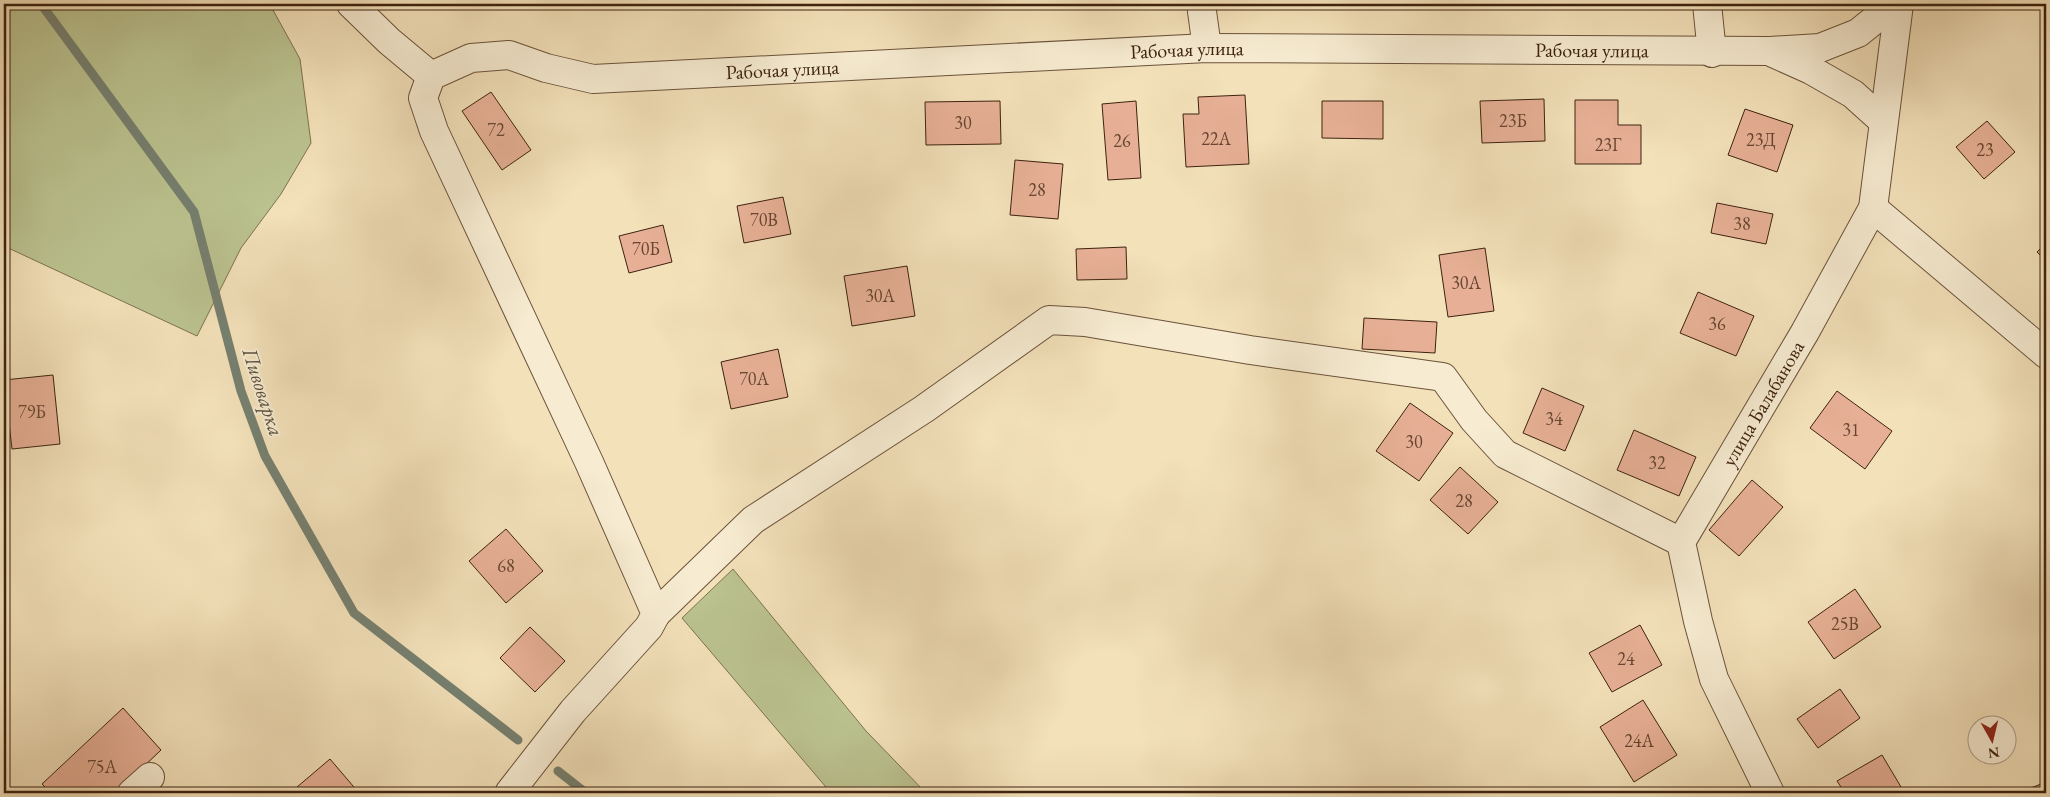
<svg xmlns="http://www.w3.org/2000/svg" width="2050" height="797" font-family="'EB Garamond',serif">
	<style>
		.green { fill: #bbc390; stroke: #7c7250 }
		.lines { fill: none; stroke-linecap: round; stroke-linejoin: round }
		.stream { stroke: #768070; stroke-width: 9 }
		.building { fill: #e7b096; stroke: #3e220f }
		.minor-casing { stroke: #6b523a; stroke-width: 30 }
		.path { stroke: #3e220f; stroke-width: 3; stroke-dasharray: 1 2.5; stroke-linecap: butt }
		.minor { stroke: #f7ecd2; stroke-width: 28 }
		.labels { text-anchor: middle; stroke-width: 4; stroke-linejoin: round; paint-order: stroke }
		.number-label { font-size: 18px; fill: #684631 }
		.street-label { font-size: 20px; fill: #3e220f; stroke: #f7ecd2 }
		.water-label { font-size: 21px; font-style: italic; fill: #5a513f; stroke: #f7ecd2 }
	</style>
	<rect width="100%" height="100%" fill="#f3e1ba"/>
	<filter id="stains"><feTurbulence type="fractalNoise" baseFrequency=".004" numOctaves="4"/><feColorMatrix values="0 0 0 0 .2 0 0 0 0 .09 0 0 0 0 .02 0 0 0 .5 -.17"/></filter>
	<radialGradient id="worn" r=".72"><stop offset=".6" stop-color="#630" stop-opacity="0"/><stop offset="1" stop-color="#630" stop-opacity=".3"/></radialGradient>
	<g class="green">
		<path d="M 4,4 L 272,4 L 273,10 L 300,59 L 311,143 L 281,194 L 241,248 L 197,336 L 4,246 Z"/>
		<path d="M 733,569 L 866,731 L 926,793 L 831,793 L 682,618 Z"/>
	</g>
	<g class="lines">
		<g class="stream">
			<path d="M 41,4 L 194,212 L 241,391 L 265,456 L 354,613 L 518,740"/>
			<path d="M 558,771 L 586,793"/>
		</g>
	</g>
	<g class="building">
		<path d="M 491,92 L 531,150 L 502,170 L 462,111 Z"/>
		<path d="M 1245,95 L 1249,164 L 1186,167 L 1183,114 L 1199,114 L 1198,97 Z"/>
		<path d="M 1544,99 L 1545,141 L 1482,143 L 1480,101 Z"/>
		<path d="M 1575,100 L 1618,100 L 1618,125 L 1641,125 L 1641,164 L 1575,164 Z"/>
		<path d="M 1000,101 L 1001,144 L 926,145 L 925,102 Z"/>
		<path d="M 1136,101 L 1141,178 L 1108,180 L 1102,104 Z"/>
		<path d="M 1322,101 L 1383,101 L 1383,139 L 1322,138 Z"/>
		<path d="M 1745,109 L 1793,125 L 1777,172 L 1728,155 Z"/>
		<path d="M 1987,121 L 2015,152 L 1984,179 L 1956,147 Z"/>
		<path d="M 1015,160 L 1063,164 L 1058,219 L 1010,215 Z"/>
		<path d="M 783,197 L 791,234 L 744,243 L 737,206 Z"/>
		<path d="M 1717,203 L 1773,214 L 1766,244 L 1711,233 Z"/>
		<path d="M 663,225 L 672,262 L 629,273 L 619,236 Z"/>
		<path d="M 2046,243 L 2046,261 L 2037,252 Z"/>
		<path d="M 1126,247 L 1127,279 L 1077,280 L 1076,249 Z"/>
		<path d="M 1485,248 L 1494,311 L 1448,317 L 1439,255 Z"/>
		<path d="M 907,266 L 915,316 L 852,326 L 844,276 Z"/>
		<path d="M 1698,292 L 1754,316 L 1736,356 L 1680,333 Z"/>
		<path d="M 1364,318 L 1437,322 L 1435,353 L 1362,349 Z"/>
		<path d="M 778,349 L 788,397 L 731,409 L 721,362 Z"/>
		<path d="M 53,375 L 60,444 L 12,449 L 4,380 Z"/>
		<path d="M 1542,388 L 1584,406 L 1565,451 L 1523,433 Z"/>
		<path d="M 1837,391 L 1892,431 L 1865,469 L 1810,428 Z"/>
		<path d="M 1410,403 L 1453,433 L 1419,481 L 1376,451 Z"/>
		<path d="M 1634,430 L 1696,457 L 1679,496 L 1617,470 Z"/>
		<path d="M 1460,467 L 1498,502 L 1468,534 L 1430,500 Z"/>
		<path d="M 1752,480 L 1783,507 L 1739,556 L 1709,530 Z"/>
		<path d="M 506,529 L 543,571 L 506,603 L 469,561 Z"/>
		<path d="M 1855,589 L 1881,627 L 1834,659 L 1808,622 Z"/>
		<path d="M 1640,625 L 1662,665 L 1612,692 L 1589,653 Z"/>
		<path d="M 530,627 L 565,661 L 535,692 L 500,658 Z"/>
		<path d="M 1840,689 L 1860,718 L 1818,748 L 1797,719 Z"/>
		<path d="M 1643,700 L 1677,755 L 1634,782 L 1600,727 Z"/>
		<path d="M 123,708 L 161,750 L 116,793 L 51,793 L 42,784 Z"/>
		<path d="M 1882,755 L 1904,792 L 1845,793 L 1837,781 Z"/>
		<path d="M 330,759 L 359,793 L 290,793 Z"/>
		<path d="M 2046,782 L 2046,793 L 2022,793 L 2021,792 Z"/>
	</g>
	<g class="lines">
		<defs>
			<g id="minor">
				<path d="M 351,4 L 389,41 L 431,76"/>
				<path d="M 1201,4 L 1207,48"/>
				<path d="M 1707,4 L 1712,53"/>
				<path d="M 1773,53 L 1811,70 L 1853,94 L 1883,121"/>
				<path d="M 1873,208 L 2046,354"/>
				<path d="M 656,614 L 753,520 L 924,409 L 1049,320 L 1085,322 L 1250,350 L 1443,377 L 1474,420 L 1505,454 L 1681,542"/>
				<path d="M 132,793 L 150,777"/>
				<path id="s1" d="M 509,793 L 573,711 L 649,627 L 656,614 L 589,462 L 434,131 L 423,98 L 431,76 L 471,58 L 509,55 L 546,68 L 593,79 L 1207,48 L 1770,51 L 1820,48 L 1858,33 L 1894,4"/>
				<path id="s2" d="M 1770,793 L 1714,679 L 1698,621 L 1681,542 L 1805,332 L 1873,208 L 1899,4"/>
			</g>
		</defs>
		<use href="#minor" class="minor-casing"/>
		<path class="path" d="M 4,787 L 10,793"/>
		<use href="#minor" class="minor"/>
	</g>
	<g class="labels">
		<g class="number-label">
			<text x="1513" y="127">23Б</text>
			<text x="963" y="129">30</text>
			<text x="496" y="136">72</text>
			<text x="1216" y="145">22А</text>
			<text x="1761" y="146">23Д</text>
			<text x="1122" y="147">26</text>
			<text x="1608" y="151">23Г</text>
			<text x="1985" y="156">23</text>
			<text x="1037" y="196">28</text>
			<text x="764" y="226">70В</text>
			<text x="1742" y="230">38</text>
			<text x="646" y="255">70Б</text>
			<text x="1466" y="289">30А</text>
			<text x="880" y="302">30А</text>
			<text x="1717" y="330">36</text>
			<text x="754" y="385">70А</text>
			<text x="32" y="418">79Б</text>
			<text x="1554" y="425">34</text>
			<text x="1851" y="436">31</text>
			<text x="1414" y="448">30</text>
			<text x="1657" y="469">32</text>
			<text x="1464" y="507">28</text>
			<text x="506" y="572">68</text>
			<text x="1845" y="630">25В</text>
			<text x="1626" y="665">24</text>
			<text x="1639" y="747">24А</text>
			<text x="102" y="773">75А</text>
		</g>
		<g class="street-label">
			<text dy="7" stroke="none"><textPath href="#s1" startOffset="1586">Рабочая улица</textPath></text>
			<text dy="7" stroke="none"><textPath href="#s1" startOffset="1991">Рабочая улица</textPath></text>
			<text dy="7" stroke="none"><textPath href="#s1" startOffset="1181">Рабочая улица</textPath></text>
			<text dy="7" stroke="none"><textPath href="#s2" startOffset="429">улица Балабанова</textPath></text>
		</g>
		<g class="water-label">
			<text transform="translate(263 392) rotate(72)" y="7">Пивоварка</text>
		</g>
	</g>
	<rect width="2050" height="797" fill="none" stroke="#f3e1ba" stroke-width="20"/>
	<rect x="5" y="5" width="2040" height="787" fill="none" stroke="#3e220f" stroke-width="2.5"/>
	<rect x="10" y="10" width="2030" height="777" fill="none" stroke="#3e220f"/>
	<g transform="translate(1992 740) rotate(172)"><circle r="24" fill="#f7ecd2" stroke="#ad9b84"/>
	<path d="M0-4L9 19L0 12L-9 19Z" fill="#8f2418"/>
	<text y="-8" font-size="14" font-weight="bold" text-anchor="middle" fill="#3e220f">N</text>
	</g>
	<rect width="100%" height="100%" filter="url(#stains)"/>
	<rect width="100%" height="100%" fill="url(#worn)"/>
</svg>
